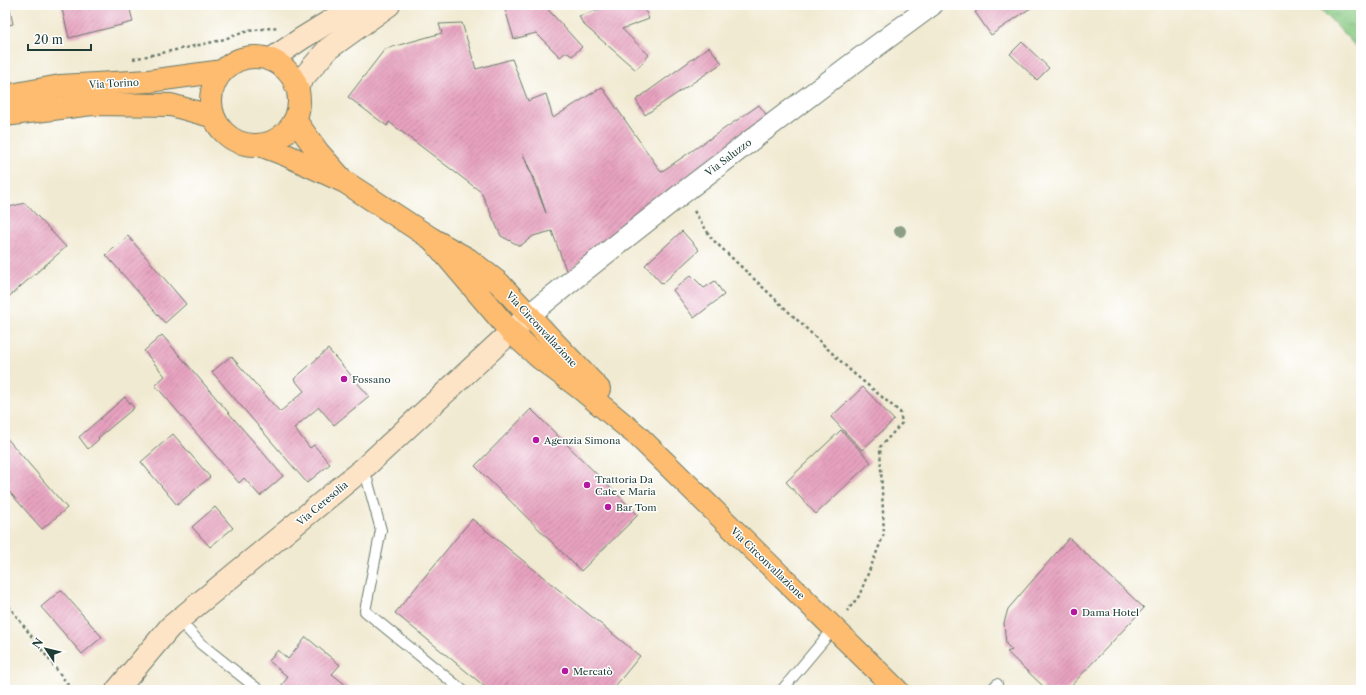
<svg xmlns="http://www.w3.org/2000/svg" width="1366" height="695" font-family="'Libre Caslon Text',serif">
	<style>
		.grass { fill: url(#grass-tufts); stroke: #53835b }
		.building { fill: url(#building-hatch); fill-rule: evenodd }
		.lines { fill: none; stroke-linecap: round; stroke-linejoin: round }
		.service-casing { stroke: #687a6b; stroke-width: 12 }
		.minor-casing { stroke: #687a6b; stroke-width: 23 }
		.secondary-casing { stroke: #687a6b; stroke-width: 24 }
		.primary-casing { stroke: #687a6b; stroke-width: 24 }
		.path { stroke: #687a6b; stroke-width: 2.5; stroke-dasharray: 3 3; stroke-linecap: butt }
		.service { stroke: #fff; stroke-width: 10 }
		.minor { stroke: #fff; stroke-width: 21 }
		.secondary { stroke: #fee4c6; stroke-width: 22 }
		.primary { stroke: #fdbc70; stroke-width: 22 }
		.tree { fill: #8c9e86 }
		.poi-dot { fill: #b5179e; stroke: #fff; stroke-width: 1.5 }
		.labels { text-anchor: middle; stroke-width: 3; stroke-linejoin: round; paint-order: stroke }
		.street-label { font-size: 10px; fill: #1f3d34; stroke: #fff }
		.poi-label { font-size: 10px; fill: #1f3d34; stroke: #fff; text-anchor: start }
	</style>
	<defs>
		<pattern id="grass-tufts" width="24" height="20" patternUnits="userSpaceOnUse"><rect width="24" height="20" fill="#87c982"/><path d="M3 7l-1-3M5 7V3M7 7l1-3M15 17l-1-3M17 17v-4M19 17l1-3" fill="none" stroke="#6ea46b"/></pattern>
		<pattern id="building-hatch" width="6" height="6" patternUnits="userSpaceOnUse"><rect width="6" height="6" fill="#e7a2bf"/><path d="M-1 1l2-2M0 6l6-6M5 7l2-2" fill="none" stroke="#bb859c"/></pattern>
	</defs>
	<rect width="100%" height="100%" fill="#fff"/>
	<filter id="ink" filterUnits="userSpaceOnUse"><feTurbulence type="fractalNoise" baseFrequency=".025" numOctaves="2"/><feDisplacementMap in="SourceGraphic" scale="8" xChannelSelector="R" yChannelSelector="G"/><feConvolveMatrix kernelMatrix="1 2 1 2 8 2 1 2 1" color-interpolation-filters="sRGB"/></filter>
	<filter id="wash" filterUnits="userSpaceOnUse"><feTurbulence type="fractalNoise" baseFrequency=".012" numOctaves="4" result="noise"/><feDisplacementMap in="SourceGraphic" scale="16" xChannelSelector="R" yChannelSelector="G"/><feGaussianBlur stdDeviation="0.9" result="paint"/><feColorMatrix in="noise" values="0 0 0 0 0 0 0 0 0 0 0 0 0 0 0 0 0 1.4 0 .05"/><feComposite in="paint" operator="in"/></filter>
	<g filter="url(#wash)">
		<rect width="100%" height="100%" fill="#f1ead2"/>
		<path class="grass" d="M 1317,5 L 1361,5 L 1361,52 Z"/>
		<g id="blocks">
			<g class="building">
				<path d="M 5,5 L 9,5 L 13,24 L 5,26 Z"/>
				<path d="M 61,5 L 129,5 L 133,22 L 69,38 Z"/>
				<path d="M 517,5 L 526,5 L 527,8 L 534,5 L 544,5 L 582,47 L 572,56 L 566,52 L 560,57 L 536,33 L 514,39 L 505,9 Z"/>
				<path d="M 613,5 L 643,5 L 649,19 L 622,29 L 649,55 L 636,70 L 583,24 L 579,16 Z"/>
				<path d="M 985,5 L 1035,5 L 991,35 L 975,12 Z"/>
				<path d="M 462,23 L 476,69 L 512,59 L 528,101 L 546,94 L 553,118 L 602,87 L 661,172 L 759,105 L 768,117 L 670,189 L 567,273 L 552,231 L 533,236 L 520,246 L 501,236 L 481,192 L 389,122 L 387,126 L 348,97 L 385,49 L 442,33 L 439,24 ZM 523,154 L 537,186 L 546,213 Z"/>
				<path d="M 1022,42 L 1049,68 L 1037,80 L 1010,54 Z"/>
				<path d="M 709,47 L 722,63 L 645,115 L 636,100 Z"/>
				<path d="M 25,203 L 66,247 L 5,300 L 5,208 Z"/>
				<path d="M 682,231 L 699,250 L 662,284 L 645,265 Z"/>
				<path d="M 128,236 L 186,304 L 165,323 L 106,255 Z"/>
				<path d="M 691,275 L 704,288 L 715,281 L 724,295 L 694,318 L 673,290 Z"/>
				<path d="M 162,335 L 283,476 L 260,496 L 244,478 L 239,483 L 155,385 L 165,376 L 144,351 Z"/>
				<path d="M 328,349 L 369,396 L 334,425 L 319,407 L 294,428 L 310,448 L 314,445 L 330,464 L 307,483 L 212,372 L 231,356 L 280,412 L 304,391 L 294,379 Z"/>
				<path d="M 863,387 L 894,420 L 862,450 L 831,417 Z"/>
				<path d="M 125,397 L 134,408 L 98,438 L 99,439 L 88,449 L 79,437 Z"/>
				<path d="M 531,409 L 638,515 L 581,571 L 475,466 Z"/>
				<path d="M 841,430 L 871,462 L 816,514 L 786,482 Z"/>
				<path d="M 173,434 L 210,477 L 177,505 L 141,462 Z"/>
				<path d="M 5,436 L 67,508 L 42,529 L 5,487 Z"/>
				<path d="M 215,507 L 233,528 L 210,547 L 192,527 Z"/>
				<path d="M 472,519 L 640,656 L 612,690 L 489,690 L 395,613 Z"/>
				<path d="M 1069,538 L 1144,608 L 1067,690 L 1043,690 L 1043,686 L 1007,652 L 1012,650 L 1006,644 L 1004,623 L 1008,609 Z"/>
				<path d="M 61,590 L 102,637 L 82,654 L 41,607 Z"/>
				<path d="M 306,637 L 340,665 L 332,674 L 352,690 L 286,690 L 281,686 L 288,677 L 269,661 L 278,650 L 288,659 Z"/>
			</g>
		</g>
	</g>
	<g filter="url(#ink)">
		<use href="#blocks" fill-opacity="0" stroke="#687a6b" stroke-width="1"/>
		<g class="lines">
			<defs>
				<g id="service">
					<path d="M 364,468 L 381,530 L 365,611 L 462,690"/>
					<path d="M 179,620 L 201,644 L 259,690"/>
					<path d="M 782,690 L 834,628"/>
					<path d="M 991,690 L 997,684"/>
				</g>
				<path id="minor" d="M 529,315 C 661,208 795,105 932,5"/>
				<g id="secondary">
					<path d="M 270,60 L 301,39 L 356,5"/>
					<path d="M 296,86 L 328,49 L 389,5"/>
					<path d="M 117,690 L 170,627 L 364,468 L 529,315"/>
				</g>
				<g id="primary">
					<circle cx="255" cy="101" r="44"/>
					<path d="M 5,96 L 60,86 L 149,81 L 223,71"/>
					<path d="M 5,115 L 92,104 L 171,105 L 214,117"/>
					<path d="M 295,120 L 318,152 L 340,177"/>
					<path d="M 260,145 L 286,155 L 345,182 L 432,239 L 468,259 L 499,283 L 550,338 L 599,389"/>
					<path d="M 432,239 L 510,331 L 541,359 L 581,389 L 638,436 L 897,690"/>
				</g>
			</defs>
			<use href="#service" class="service-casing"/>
			<use href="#minor" class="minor-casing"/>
			<use href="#secondary" class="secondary-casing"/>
			<use href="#primary" class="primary-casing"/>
			<g class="path">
				<path d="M 133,59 L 218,41 L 248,31 L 278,27"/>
				<path d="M 694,211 L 712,239 L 852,372 L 900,412 L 902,423 L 880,447 L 884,534 L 859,596 L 847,611"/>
				<path d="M 5,601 L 72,690"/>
			</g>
			<use href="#service" class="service"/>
			<use href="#minor" class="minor"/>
			<use href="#secondary" class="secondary"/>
			<use href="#primary" class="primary"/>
		</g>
		<circle class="tree" cx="900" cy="231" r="6"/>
	</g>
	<g class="poi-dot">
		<circle cx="344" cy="379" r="4"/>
		<circle cx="536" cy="440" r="4"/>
		<circle cx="587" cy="485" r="4"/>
		<circle cx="608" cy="507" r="4"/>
		<circle cx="1074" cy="612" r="4"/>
		<circle cx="565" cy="671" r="4"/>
	</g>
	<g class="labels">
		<g class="street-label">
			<text transform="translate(114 83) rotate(-3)" y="4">Via Torino</text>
			<text transform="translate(728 157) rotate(-37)" y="4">Via Saluzzo</text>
			<text transform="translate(542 329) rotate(47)" y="4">Via Circonvallazione</text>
			<text transform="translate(322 503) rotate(-40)" y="4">Via Ceresolia</text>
			<text transform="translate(768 563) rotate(44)" y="4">Via Circonvallazione</text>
		</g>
		<g class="poi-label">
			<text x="352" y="383">Fossano</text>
			<text x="544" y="444">Agenzia Simona</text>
			<text x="595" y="483">Trattoria Da<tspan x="595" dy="12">Cate e Maria</tspan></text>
			<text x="616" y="511">Bar Tom</text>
			<text x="1082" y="616">Dama Hotel</text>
			<text x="573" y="675">Mercatò</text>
		</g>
	</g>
	<rect width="1366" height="695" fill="none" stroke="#fff" stroke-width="20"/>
	<g transform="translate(46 649) rotate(305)" stroke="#ffffff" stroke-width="3" paint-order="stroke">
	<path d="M0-3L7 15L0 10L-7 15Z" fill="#1f3d34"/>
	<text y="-6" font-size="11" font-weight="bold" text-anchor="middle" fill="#1f3d34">N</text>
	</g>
	<path d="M28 44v6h63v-6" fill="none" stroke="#1f3d34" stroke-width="2"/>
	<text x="34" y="44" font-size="12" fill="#1f3d34" stroke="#ffffff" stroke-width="3" paint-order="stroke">20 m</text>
</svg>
